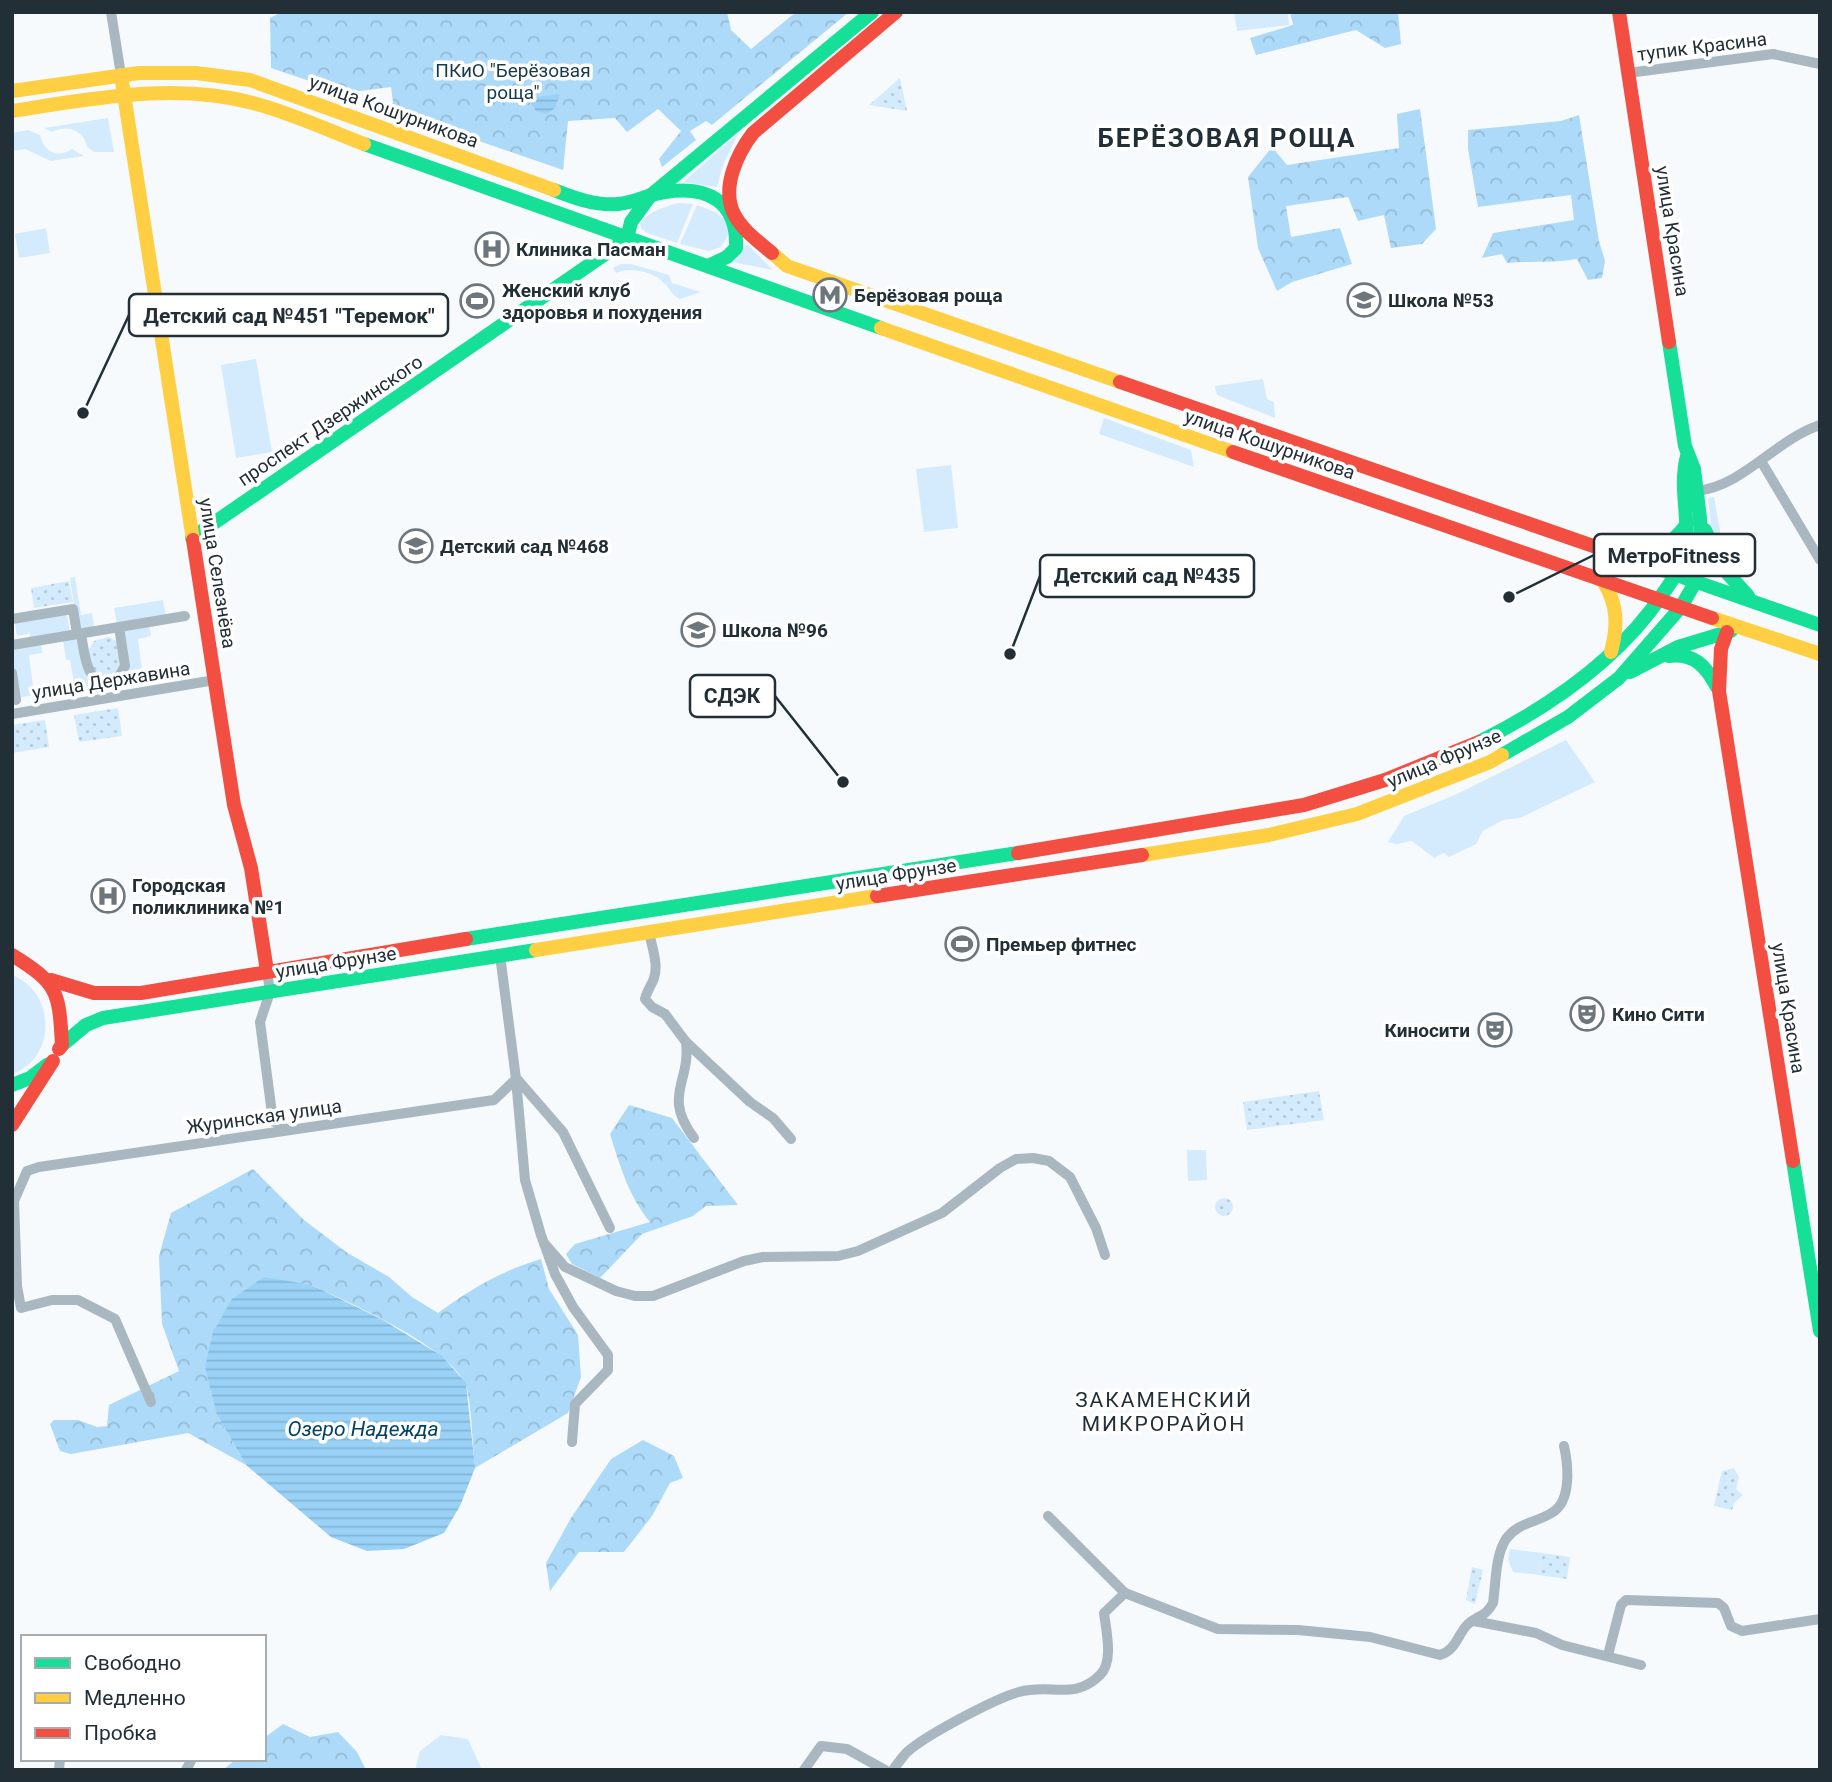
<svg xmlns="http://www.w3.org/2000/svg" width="1832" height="1782" font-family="Roboto,sans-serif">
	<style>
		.grass { fill: #d3ebfc }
		.forest { fill: url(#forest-crowns) }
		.park { fill: url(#park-dots) }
		.water { fill: url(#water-rules) }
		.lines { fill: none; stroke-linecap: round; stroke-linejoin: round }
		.street { stroke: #a9b7c0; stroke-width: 10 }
		.fast { stroke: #16e098; stroke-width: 14 }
		.slow { stroke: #ffcf43; stroke-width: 14 }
		.jam { stroke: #f24e42; stroke-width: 14 }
		.labels { text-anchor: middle; stroke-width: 7; stroke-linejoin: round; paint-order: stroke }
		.street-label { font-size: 19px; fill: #222f37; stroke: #fff }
		.park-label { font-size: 19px; fill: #16394e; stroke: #fff }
		.poi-label { font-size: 19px; font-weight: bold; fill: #222f37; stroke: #fff; text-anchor: start }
		.neighbourhood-label { font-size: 21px; letter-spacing: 2px; fill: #222f37; stroke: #fff }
		.water-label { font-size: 21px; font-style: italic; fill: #004264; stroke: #fff }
		.district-label { font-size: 26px; font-weight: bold; letter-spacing: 2px; fill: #222f37; stroke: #fff }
		.leader { fill: none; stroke: #222f37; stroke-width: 2.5 }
		.callout-dot { fill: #222f37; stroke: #fff; stroke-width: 2.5 }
		.callout { fill: #fff; stroke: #222f37; stroke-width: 2.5 }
		.callout-label { font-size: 21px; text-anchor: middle; font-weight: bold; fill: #222f37 }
	</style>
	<defs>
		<pattern id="forest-crowns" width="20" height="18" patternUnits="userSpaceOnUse" patternTransform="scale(1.75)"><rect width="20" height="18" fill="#addaf8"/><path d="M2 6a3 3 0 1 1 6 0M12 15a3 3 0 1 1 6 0" fill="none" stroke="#95bbd5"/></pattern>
		<pattern id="park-dots" width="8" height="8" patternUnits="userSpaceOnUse" patternTransform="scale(1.75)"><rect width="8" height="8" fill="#d3ebfc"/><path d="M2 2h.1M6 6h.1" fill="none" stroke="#b5cad9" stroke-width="1.8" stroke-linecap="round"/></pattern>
		<pattern id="water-rules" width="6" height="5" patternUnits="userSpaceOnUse" patternTransform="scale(1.75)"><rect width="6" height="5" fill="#9ad2f7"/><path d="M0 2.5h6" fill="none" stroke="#84b5d4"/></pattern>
	</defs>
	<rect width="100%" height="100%" fill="#f7fafc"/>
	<g class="grass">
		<path d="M 1234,12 L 1288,12 L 1289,25 L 1237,31 Z"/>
		<path d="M 108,118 L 114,152 L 94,152 L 87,147 C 84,130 67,124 52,132 L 44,128 Z"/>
		<path d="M 28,130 L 40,135 C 44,152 57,159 72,149 L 84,156 L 51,161 L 25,149 L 12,151 L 12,133 Z"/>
		<path d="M 738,134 L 723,165 L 717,187 L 683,182 Z"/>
		<path d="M 678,203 L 693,204 L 677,243 L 647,233 L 641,228 L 640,223 C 650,211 663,207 678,203 Z"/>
		<path d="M 697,205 L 715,212 L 728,222 L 728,235 L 721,247 L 709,251 L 680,244 Z"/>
		<path d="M 46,228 L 50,253 L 19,258 L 15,234 Z"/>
		<path d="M 747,244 L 773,270 L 733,262 Z"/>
		<path d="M 621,264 L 631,264 L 669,275 L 672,283 L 701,292 L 680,299 C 672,295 670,289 664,283 C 654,272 629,266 616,273 L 613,268 Z"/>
		<path d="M 256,359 L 272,452 L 236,458 L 221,365 Z"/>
		<path d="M 1263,379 L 1267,399 L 1274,402 L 1275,418 L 1217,395 L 1215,386 Z"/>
		<path d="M 1104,418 L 1191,450 L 1194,467 L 1099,434 Z"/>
		<path d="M 951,465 L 958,528 L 924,532 L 916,469 Z"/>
		<path d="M 1714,497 L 1723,547 L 1735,574 C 1711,545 1712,534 1708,498 Z"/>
		<path d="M 75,577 L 81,615 L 92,613 L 94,628 L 78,631 L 70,578 Z"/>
		<path d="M 163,600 L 166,616 L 117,624 L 114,608 Z"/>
		<path d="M 67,615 L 70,632 L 30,639 L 29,630 L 28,634 L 17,636 L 15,623 Z"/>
		<path d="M 149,624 L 151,636 L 138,639 L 143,679 L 120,682 L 128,667 L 123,628 Z"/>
		<path d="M 78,635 L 85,673 L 99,685 L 75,689 L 70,660 L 66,660 L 63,640 Z"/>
		<path d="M 41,643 L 42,653 L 29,655 L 34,695 L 17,698 L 12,666 L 12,646 Z"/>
		<path d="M 1566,740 L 1595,782 L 1520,818 L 1503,820 L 1483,831 L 1476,844 L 1449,857 L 1444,853 L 1434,858 L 1412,841 L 1397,844 L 1388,842 L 1404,816 L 1457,794 Z"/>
		<path d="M 12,975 C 56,992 57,1058 12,1074 Z"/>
		<path d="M 1187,1150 L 1206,1150 L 1207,1180 L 1188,1181 Z"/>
		<path d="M 1510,1549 L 1542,1553 L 1539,1575 L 1513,1572 L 1508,1560 Z"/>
		<path d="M 441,1735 L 468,1739 L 482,1770 L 415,1770 L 420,1751 Z"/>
	</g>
	<g class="forest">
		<path d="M 282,12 L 727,12 L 731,30 L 751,49 L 796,12 L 849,12 L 712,125 L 706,121 L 690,131 L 696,140 L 662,167 L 659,159 L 681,131 L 658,109 L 627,132 L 615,118 L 568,121 L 563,170 L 421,121 L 389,107 L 393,102 L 391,87 L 345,93 L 271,68 L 270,18 Z"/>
		<path d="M 1290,12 L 1398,12 L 1401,44 L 1385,48 L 1356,30 L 1256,55 L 1250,38 L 1293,25 Z"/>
		<path d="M 1420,109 L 1436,229 L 1422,244 L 1391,248 L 1384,215 L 1358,221 L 1348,197 L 1286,206 L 1291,237 L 1340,228 L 1352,264 L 1292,282 L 1277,291 L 1258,248 L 1248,177 L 1272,147 L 1287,165 L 1399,148 L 1397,114 Z"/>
		<path d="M 1579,115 L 1599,241 L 1605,261 L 1602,278 L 1588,280 L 1577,259 C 1552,263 1531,261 1507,263 L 1502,254 L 1482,258 L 1493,233 L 1574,220 L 1571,195 L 1478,207 L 1468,149 L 1468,130 L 1561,121 Z"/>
		<path d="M 629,1105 L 672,1118 L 738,1205 L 706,1206 L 693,1216 L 642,1234 L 600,1278 L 572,1264 L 566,1254 L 575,1244 L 650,1222 C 629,1197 620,1166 610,1134 Z"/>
		<path d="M 253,1169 L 304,1220 L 346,1252 L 389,1277 L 412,1297 L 438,1313 C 472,1288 501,1271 541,1259 L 549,1289 L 578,1335 L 581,1377 L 568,1413 L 475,1468 C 473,1452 471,1393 465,1383 C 445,1344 351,1304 312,1285 L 217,1415 L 246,1465 L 188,1433 L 71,1454 L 60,1451 L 50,1424 L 54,1420 L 78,1420 L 97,1427 L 107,1426 L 109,1405 L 179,1371 L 162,1324 L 159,1256 L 171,1213 Z"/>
		<path d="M 643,1440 L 674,1456 L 683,1478 L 670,1483 L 652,1516 L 624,1552 L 579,1552 L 550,1591 L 546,1563 L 571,1518 L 611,1459 Z"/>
		<path d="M 283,1724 L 310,1737 L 338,1732 L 357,1752 L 366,1770 L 223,1770 L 236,1759 L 264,1759 L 264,1738 Z"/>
	</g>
	<g class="park">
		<path d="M 900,78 L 907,111 L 869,105 Z"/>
		<path d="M 69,581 L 73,602 L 34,608 L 31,588 Z"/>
		<path d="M 109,637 L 118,642 L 123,660 L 117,675 L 100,678 L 92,670 L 88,651 L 94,641 Z"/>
		<path d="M 118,708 L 122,736 L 79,742 L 74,715 Z"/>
		<path d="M 45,720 L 49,747 L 12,753 L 12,725 Z"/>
		<path d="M 1319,1091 L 1324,1120 L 1247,1130 L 1243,1102 Z"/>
		<circle cx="1224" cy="1207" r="9"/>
		<path d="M 1734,1468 L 1739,1477 L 1736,1489 L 1743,1495 L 1734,1503 L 1732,1510 L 1714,1506 L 1722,1471 Z"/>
		<path d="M 1542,1553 L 1570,1557 L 1567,1579 L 1539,1575 Z"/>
		<path d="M 1472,1567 L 1483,1570 L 1475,1604 L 1466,1600 Z"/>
	</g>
	<g class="water">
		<path d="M 560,94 L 555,108 L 547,114 L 536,111 L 528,98 Z"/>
		<path d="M 264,1277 L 312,1285 L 383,1320 L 442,1356 L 466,1383 L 475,1468 L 460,1506 L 444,1533 L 404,1549 L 367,1551 L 331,1537 L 246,1465 L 217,1415 L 205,1367 L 213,1332 L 232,1299 Z"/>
	</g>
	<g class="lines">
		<g class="street">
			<path d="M 111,12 L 121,75"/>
			<path d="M 1628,73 L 1773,54 L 1820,64"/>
			<path d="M 1761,461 L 1820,560"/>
			<path d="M 1697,491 C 1745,485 1775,440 1820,425"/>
			<path d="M 12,619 L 73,609 L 77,634"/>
			<path d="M 81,634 C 85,655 86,693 118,678 L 125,666 L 119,627"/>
			<path d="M 12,645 L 185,616"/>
			<path d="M 12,673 L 16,700"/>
			<path d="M 12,714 L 215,680"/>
			<path d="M 649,931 C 651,945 659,964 654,978 C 652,985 647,990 645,999 L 652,1007 L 665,1014 L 686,1042"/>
			<path d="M 267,971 L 270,992 L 260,1022 L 273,1121 L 288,1130"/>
			<path d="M 516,1079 L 525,1180 L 541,1235 L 555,1274 L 573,1307 L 608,1355 L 608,1370 L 575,1404 L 572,1442"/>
			<path d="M 517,1079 L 563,1132 L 610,1228"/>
			<path d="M 694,1138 C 662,1095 691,1083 686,1042 L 750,1102 L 773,1118 L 791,1139"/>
			<path d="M 544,1243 L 565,1267 L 580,1274 L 616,1291 L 635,1296 L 653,1296 L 744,1261 L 763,1257 L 838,1256 L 858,1251 L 942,1213 L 1000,1168 L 1016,1159 L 1033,1158 L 1049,1161 L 1070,1177 L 1096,1228 L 1105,1255"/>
			<path d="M 151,1402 L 115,1319 L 78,1300 L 52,1300 L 21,1308 L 17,1286 L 14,1201 L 27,1171 L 39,1167 L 494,1100 L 516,1079 L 500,955"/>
			<path d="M 1048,1516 L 1125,1593 L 1218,1629 L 1298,1630 L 1370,1637 L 1440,1655 C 1456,1650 1457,1636 1467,1625 C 1477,1615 1485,1618 1493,1603 C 1496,1583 1495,1556 1506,1539 C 1518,1522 1537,1523 1553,1512 C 1572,1500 1568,1464 1564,1446"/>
			<path d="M 1474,1621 L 1536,1633 L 1562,1645 L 1641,1665"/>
			<path d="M 1608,1655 L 1621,1605 L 1626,1600 L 1718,1603 L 1724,1608 L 1731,1626 L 1742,1631 L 1820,1619"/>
			<path d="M 59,1770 L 60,1759"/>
			<path d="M 186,1770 L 192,1759"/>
			<path d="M 804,1770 L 821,1746 L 847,1749 L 885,1770"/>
			<path d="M 893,1770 C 897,1764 902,1758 906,1753 C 924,1736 996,1698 1019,1692 C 1051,1683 1074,1701 1100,1675 C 1114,1662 1106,1630 1104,1613 L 1125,1593"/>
		</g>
		<g class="fast">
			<path d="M 364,144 L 881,328"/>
			<path d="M 554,190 C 574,198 596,206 618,204 C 634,203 649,194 665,192 C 708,185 738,202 736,248 L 727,257 L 708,266"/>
			<path d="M 627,239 L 631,222 L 650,196 L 872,12"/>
			<path d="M 1705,530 L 1721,566 L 1748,596"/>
			<path d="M 192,538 L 627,239"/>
			<path d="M 1631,556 C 1656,557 1672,543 1687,524"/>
			<path d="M 1648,565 L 1820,625"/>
			<path d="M 1669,656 C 1694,653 1706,666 1717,687"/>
			<path d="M 1630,672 L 1678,647 L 1731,631"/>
			<path d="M 1479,742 C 1549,707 1618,660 1662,595 C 1670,583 1680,571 1684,557 C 1692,524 1678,490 1687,456"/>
			<path d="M 1502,755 L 1568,717 L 1619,678 L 1681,607 L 1696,581 L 1701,548 L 1700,518 L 1694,469 L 1685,446 L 1669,342"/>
			<path d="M 466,939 L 1018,853"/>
			<path d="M 62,1045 L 86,1025 L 103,1018 L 536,950"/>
			<path d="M 12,1085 L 30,1078 L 47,1065"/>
			<path d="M 1793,1161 L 1820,1331"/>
		</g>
		<g class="slow">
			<path d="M 121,75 L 193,540"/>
			<path d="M 12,91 L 139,73 L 196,73 L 250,80 L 554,190"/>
			<path d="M 12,111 C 90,99 174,82 253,103 C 291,113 328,130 364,144"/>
			<path d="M 772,253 L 787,266 L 1120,382"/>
			<path d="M 881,328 L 1233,452"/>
			<path d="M 1603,581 C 1618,605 1618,625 1611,652"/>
			<path d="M 1712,618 L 1820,654"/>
			<path d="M 1142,855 L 1269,835 L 1357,814 L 1490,762 L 1502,755"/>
			<path d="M 536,950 L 877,896"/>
		</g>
		<g class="jam">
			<path d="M 1619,12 L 1669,342"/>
			<path d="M 772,253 C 759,242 742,230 734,214 C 721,188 737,154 753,133 L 896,12"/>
			<path d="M 1120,382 L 1648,565"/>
			<path d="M 1233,452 L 1712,618"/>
			<path d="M 193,540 L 234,805 L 251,868 L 267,971"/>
			<path d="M 1727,632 L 1721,649 L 1719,691 L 1793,1161"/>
			<path d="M 1018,853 L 1304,805 L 1385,780 L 1479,742"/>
			<path d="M 877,896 L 1142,855"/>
			<path d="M 12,955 C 59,984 59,992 62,1045 L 59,1049"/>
			<path d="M 51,980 L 94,993 L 141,993 L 466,939"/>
			<path d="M 12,1125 L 53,1061"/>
		</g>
	</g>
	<defs>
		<symbol id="hospital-ring" viewBox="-11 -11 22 22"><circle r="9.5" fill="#fff" stroke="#6d767c" stroke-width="1.5"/><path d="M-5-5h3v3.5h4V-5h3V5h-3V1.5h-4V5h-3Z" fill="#6d767c"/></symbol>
		<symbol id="metro-ring" viewBox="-11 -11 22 22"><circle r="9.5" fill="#fff" stroke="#6d767c" stroke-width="1.5"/><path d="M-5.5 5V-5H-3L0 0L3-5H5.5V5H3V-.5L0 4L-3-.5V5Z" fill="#6d767c"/></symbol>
		<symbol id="school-ring" viewBox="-11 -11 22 22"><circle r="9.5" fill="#fff" stroke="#6d767c" stroke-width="1.5"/><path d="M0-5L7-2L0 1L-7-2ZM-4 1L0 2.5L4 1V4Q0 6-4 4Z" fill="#6d767c"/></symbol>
		<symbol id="stadium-ring" viewBox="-11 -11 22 22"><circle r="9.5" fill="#fff" stroke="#6d767c" stroke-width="1.5"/><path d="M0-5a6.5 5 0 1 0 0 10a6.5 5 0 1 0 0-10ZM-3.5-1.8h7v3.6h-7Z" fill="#6d767c"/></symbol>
		<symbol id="theatre-ring" viewBox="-11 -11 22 22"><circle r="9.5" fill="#fff" stroke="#6d767c" stroke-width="1.5"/><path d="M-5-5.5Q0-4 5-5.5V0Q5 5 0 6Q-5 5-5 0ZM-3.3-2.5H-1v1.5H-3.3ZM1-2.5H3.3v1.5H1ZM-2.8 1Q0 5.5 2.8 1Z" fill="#6d767c"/></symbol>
	</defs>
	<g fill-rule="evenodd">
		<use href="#hospital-ring" x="473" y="230" width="38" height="38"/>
		<use href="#metro-ring" x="811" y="276" width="38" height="38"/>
		<use href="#school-ring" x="1345" y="281" width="38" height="38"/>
		<use href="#stadium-ring" x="458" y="282" width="38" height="38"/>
		<use href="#school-ring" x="397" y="527" width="38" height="38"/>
		<use href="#school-ring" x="679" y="611" width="38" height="38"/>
		<use href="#hospital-ring" x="89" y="877" width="38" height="38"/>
		<use href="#stadium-ring" x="943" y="925" width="38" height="38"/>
		<use href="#theatre-ring" x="1568" y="995" width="38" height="38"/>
		<use href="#theatre-ring" x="1476" y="1011" width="38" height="38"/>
	</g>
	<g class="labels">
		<g class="street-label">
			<text transform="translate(1702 46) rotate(-7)" y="7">тупик Красина</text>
			<text transform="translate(394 111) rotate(20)" y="7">улица Кошурникова</text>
			<text transform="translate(1673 231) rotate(81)" y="7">улица Красина</text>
			<text transform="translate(330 420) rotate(-34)" y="7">проспект Дзержинского</text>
			<text transform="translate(1270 444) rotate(19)" y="7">улица Кошурникова</text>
			<text transform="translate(218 573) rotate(81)" y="7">улица Селезнёва</text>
			<text transform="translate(111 680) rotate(-9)" y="7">улица Державина</text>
			<text transform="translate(1444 758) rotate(-23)" y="7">улица Фрунзе</text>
			<text transform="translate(896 874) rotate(-9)" y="7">улица Фрунзе</text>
			<text transform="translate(336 962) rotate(-9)" y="7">улица Фрунзе</text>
			<text transform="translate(1789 1008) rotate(81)" y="7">улица Красина</text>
			<text transform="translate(264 1116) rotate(-8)" y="7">Журинская улица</text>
		</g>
		<g class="park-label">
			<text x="513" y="77">ПКиО "Берёзовая<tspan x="513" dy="22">роща"</tspan></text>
		</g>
		<g class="poi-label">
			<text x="516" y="256">Клиника Пасман</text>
			<text x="502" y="297">Женский клуб<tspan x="502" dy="22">здоровья и похудения</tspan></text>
			<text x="854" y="302">Берёзовая роща</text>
			<text x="1388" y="307">Школа №53</text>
			<text x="440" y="553">Детский сад №468</text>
			<text x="722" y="637">Школа №96</text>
			<text x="132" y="892">Городская<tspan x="132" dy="22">поликлиника №1</tspan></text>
			<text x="986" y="951">Премьер фитнес</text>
			<text x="1612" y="1021">Кино Сити</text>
			<text x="1470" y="1037" text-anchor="end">Киносити</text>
		</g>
		<g class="neighbourhood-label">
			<text x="1164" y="1407">ЗАКАМЕНСКИЙ<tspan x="1164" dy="24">МИКРОРАЙОН</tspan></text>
		</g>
		<g class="water-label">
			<text x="363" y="1436">Озеро Надежда</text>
		</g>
		<g class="district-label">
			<text x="1227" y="147">БЕРЁЗОВАЯ РОЩА</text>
		</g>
	</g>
	<path class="leader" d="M83 413L129 315M1509 597L1594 555M1010 654L1040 576M843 782L775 696"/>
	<g class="callout-dot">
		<circle cx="83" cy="413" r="7"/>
		<circle cx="1509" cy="597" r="7"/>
		<circle cx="1010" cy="654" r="7"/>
		<circle cx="843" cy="782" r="7"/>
	</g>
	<g class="callout">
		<rect x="129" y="294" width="319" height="42" rx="7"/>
		<rect x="1594" y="534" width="161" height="42" rx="7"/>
		<rect x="1040" y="555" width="214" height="42" rx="7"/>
		<rect x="690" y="675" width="85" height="42" rx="7"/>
	</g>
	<g class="callout-label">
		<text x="289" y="323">Детский сад №451 "Теремок"</text>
		<text x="1674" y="563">МетроFitness</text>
		<text x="1147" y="583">Детский сад №435</text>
		<text x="732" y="703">СДЭК</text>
	</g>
	<rect width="1832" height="1782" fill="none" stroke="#222f37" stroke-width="28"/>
	<rect x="21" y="1635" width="245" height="126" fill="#ffffff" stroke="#a7acaf" stroke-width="2"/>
	<rect x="35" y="1658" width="35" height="10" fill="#16e098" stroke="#a7acaf" stroke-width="2"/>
	<text x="84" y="1670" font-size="21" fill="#222f37">Свободно</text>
	<rect x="35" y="1693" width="35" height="10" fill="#ffcf43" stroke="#a7acaf" stroke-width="2"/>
	<text x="84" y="1705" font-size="21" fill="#222f37">Медленно</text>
	<rect x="35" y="1728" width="35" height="10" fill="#f24e42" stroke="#a7acaf" stroke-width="2"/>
	<text x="84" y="1740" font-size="21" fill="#222f37">Пробка</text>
</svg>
